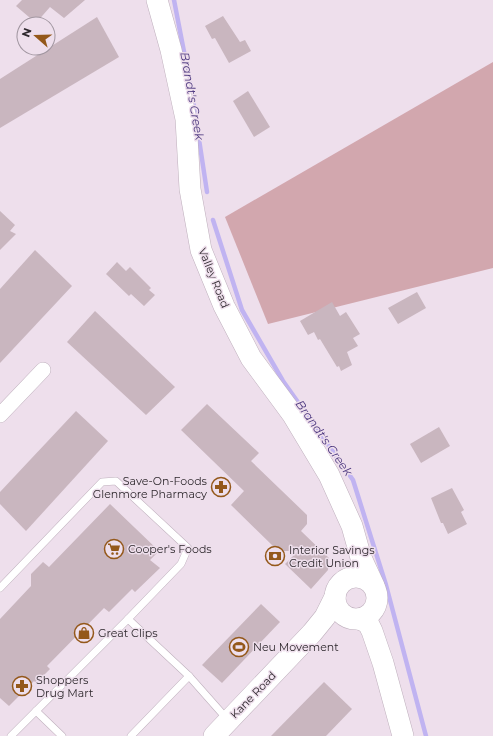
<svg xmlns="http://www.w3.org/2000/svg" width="493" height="736" font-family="Montserrat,sans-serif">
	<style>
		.green { fill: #d2a7ae }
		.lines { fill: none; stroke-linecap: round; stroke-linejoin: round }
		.stream { stroke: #c0b3f1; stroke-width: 4.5 }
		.building { fill: #c9b6bf }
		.lane-casing { stroke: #bfb0bd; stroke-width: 8 }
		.street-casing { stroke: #bfb0bd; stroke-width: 16 }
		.secondary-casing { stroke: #bfb0bd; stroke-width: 22 }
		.lane { stroke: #fff; stroke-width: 7 }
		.street { stroke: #fff; stroke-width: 15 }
		.secondary { stroke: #fff; stroke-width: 21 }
		.labels { text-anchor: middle; stroke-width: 3; stroke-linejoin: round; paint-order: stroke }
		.street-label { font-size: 11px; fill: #2e282d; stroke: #eedfec }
		.poi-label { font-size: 11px; fill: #2e282d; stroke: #eedfec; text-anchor: start }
		.water-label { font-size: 12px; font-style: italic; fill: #4b367e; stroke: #eedfec }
	</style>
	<rect width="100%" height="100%" fill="#eedfec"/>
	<path class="green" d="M 493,62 L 493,268 L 268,324 L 225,217 Z"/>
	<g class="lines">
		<g class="stream">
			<path d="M 174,0 L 192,93 L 207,192"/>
			<path d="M 213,220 L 242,310 L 283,381 L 353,480 L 386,585 L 426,736"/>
		</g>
	</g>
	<g class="building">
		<path d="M 22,0 L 85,0 L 64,18 L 50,7 L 36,23 L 16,6 Z"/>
		<path d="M 223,16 L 240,42 L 245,40 L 251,51 L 229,63 L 215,38 L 212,39 L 205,26 Z"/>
		<path d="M 97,17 L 119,57 L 0,128 L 0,79 Z"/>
		<path d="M 248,91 L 270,127 L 254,137 L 233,101 Z"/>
		<path d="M 0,211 L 15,225 L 10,231 L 16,234 L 0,250 Z"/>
		<path d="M 35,250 L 72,286 L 0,363 L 0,289 Z"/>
		<path d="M 117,262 L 126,271 L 130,267 L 151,288 L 149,290 L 155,295 L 144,306 L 131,294 L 129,296 L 106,274 Z"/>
		<path d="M 417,292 L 426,308 L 398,324 L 388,308 Z"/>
		<path d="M 332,302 L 340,316 L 346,312 L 360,334 L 353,338 L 358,346 L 347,352 L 352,365 L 341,371 L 339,366 L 337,367 L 320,339 L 318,340 L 314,332 L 308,335 L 300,321 Z"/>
		<path d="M 95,311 L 175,387 L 146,415 L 67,342 Z"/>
		<path d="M 207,404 L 259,453 L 251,461 L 307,515 L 307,524 L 301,531 L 329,558 L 328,570 L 311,589 L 285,564 L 298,551 L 274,551 L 274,547 L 231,505 L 244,491 L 181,430 Z"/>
		<path d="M 76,411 L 108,441 L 26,531 L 0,504 L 0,492 Z"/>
		<path d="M 439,427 L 450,446 L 421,463 L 410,444 Z"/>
		<path d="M 452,488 L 464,510 L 461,512 L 467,524 L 448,534 L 443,523 L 441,523 L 431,498 Z"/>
		<path d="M 110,504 L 159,551 L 150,560 L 160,568 L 135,592 L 132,589 L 109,612 L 104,608 L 47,666 L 50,669 L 36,683 L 34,681 L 9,706 L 0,698 L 0,619 L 31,586 L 31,574 L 43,562 L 49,567 Z"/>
		<path d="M 261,604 L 280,622 L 222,683 L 202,665 Z"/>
		<path d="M 324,682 L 352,709 L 326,736 L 271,736 Z"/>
	</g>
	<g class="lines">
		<defs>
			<g id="lane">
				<path d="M 0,588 L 102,482 L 116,481 L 188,548 L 181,564 L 128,619"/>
				<path d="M 36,711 L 62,736"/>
				<path d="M 11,736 L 128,619 L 189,676 L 227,719"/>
				<path d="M 131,736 L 189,676"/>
			</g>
			<path id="street" d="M 0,415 L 43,370"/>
			<g id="secondary">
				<path d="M 157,0 L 171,50 L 186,119 L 190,189 L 201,250 L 224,306 L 251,358 L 293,415 L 329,475 L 352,526 L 361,558 L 374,586"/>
				<circle cx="356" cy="598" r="21"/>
				<path d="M 359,619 L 368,623 L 372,631 L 383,663 L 403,736"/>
				<path d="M 214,736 L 312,633 L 325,617 L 335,597"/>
			</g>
		</defs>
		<use href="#lane" class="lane-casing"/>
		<use href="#street" class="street-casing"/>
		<use href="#secondary" class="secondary-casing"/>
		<use href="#lane" class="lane"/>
		<use href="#street" class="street"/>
		<use href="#secondary" class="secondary"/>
	</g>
	<defs>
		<symbol id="pharmacy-ring" viewBox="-11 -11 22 22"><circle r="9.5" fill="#eedfec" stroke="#94581a" stroke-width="1.5"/><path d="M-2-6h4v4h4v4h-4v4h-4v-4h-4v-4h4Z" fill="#94581a"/></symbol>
		<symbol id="supermarket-ring" viewBox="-11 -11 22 22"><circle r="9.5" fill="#eedfec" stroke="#94581a" stroke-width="1.5"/><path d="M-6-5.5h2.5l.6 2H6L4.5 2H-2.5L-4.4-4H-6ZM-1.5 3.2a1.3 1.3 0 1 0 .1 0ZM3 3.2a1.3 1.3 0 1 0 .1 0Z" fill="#94581a"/></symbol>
		<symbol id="bank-ring" viewBox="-11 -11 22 22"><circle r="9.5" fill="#eedfec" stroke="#94581a" stroke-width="1.5"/><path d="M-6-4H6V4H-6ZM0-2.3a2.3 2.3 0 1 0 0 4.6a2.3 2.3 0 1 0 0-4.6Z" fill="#94581a"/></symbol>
		<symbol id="shop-ring" viewBox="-11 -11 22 22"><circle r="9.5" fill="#eedfec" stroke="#94581a" stroke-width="1.5"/><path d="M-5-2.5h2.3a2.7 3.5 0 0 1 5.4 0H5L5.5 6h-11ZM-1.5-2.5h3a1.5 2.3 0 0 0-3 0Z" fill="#94581a"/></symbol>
		<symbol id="stadium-ring" viewBox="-11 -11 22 22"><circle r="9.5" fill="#eedfec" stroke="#94581a" stroke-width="1.5"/><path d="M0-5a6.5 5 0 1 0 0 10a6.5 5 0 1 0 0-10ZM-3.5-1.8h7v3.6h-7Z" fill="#94581a"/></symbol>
	</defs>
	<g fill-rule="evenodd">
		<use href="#pharmacy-ring" x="210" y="476" width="22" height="22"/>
		<use href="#supermarket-ring" x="103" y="538" width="22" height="22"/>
		<use href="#bank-ring" x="264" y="545" width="22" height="22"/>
		<use href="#shop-ring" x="73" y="622" width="22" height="22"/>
		<use href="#stadium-ring" x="228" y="636" width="22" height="22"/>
		<use href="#pharmacy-ring" x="11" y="675" width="22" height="22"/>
	</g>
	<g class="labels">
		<g class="street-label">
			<text transform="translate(214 278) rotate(68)" y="4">Valley Road</text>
			<text transform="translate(253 695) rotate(-46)" y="4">Kane Road</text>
		</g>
		<g class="poi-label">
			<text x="207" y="485" text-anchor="end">Save-On-Foods<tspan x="207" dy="13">Glenmore Pharmacy</tspan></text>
			<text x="128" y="553">Cooper's Foods</text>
			<text x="289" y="554">Interior Savings<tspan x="289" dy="13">Credit Union</tspan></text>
			<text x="98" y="637">Great Clips</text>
			<text x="253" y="651">Neu Movement</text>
			<text x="36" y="684">Shoppers<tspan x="36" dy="13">Drug Mart</tspan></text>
		</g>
		<g class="water-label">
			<text transform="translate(192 96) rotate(80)" y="4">Brandt's Creek</text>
			<text transform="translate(324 438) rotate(55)" y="4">Brandt's Creek</text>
		</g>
	</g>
	<g transform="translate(36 36) rotate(290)"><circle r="19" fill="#eedfec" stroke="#a196a0"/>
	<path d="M0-3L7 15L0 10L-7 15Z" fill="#94581a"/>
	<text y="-6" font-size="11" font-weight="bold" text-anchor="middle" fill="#2e282d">N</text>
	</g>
</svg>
